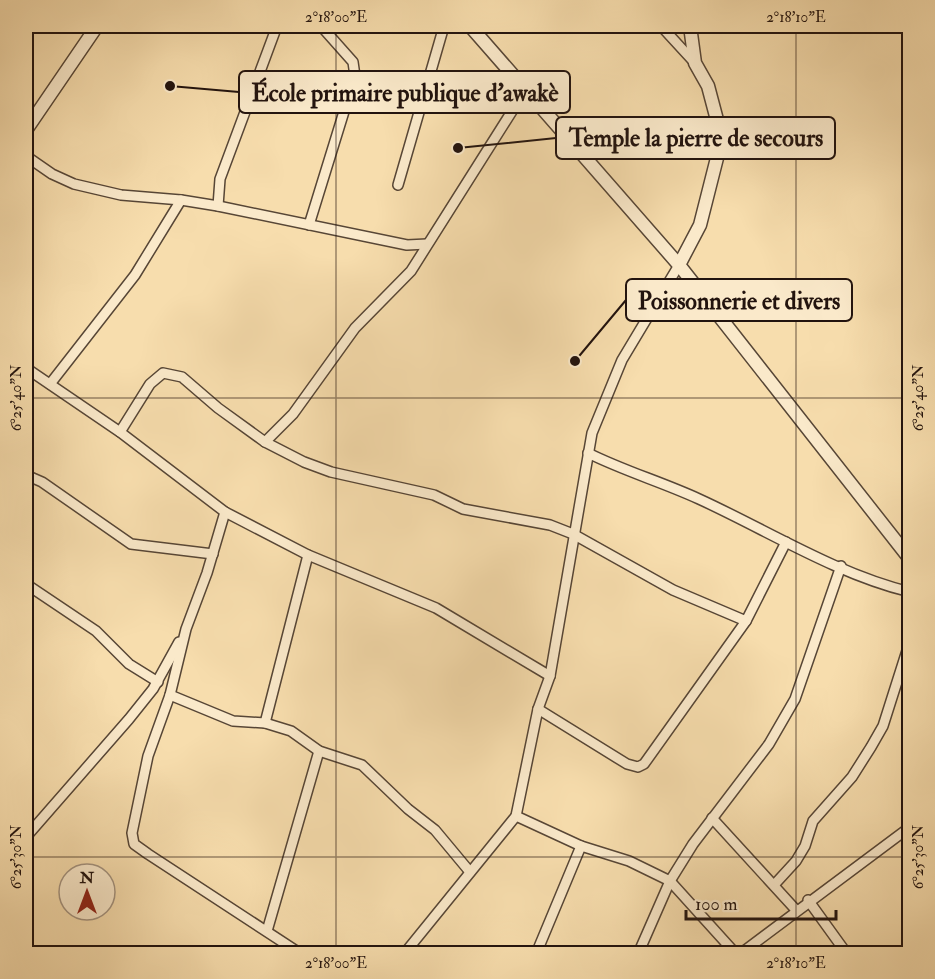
<svg xmlns="http://www.w3.org/2000/svg" width="935" height="979" font-family="'IM FELL Double Pica',serif">
	<style>
		.lines { fill: none; stroke-linecap: round; stroke-linejoin: round }
		.minor-casing { stroke: #574636; stroke-width: 12 }
		.tertiary-casing { stroke: #574636; stroke-width: 15 }
		.minor { stroke: #fae9ca; stroke-width: 9 }
		.tertiary { stroke: #fae9ca; stroke-width: 12 }
		.ticks { fill: none; stroke: #22130e; stroke-width: 1.5; stroke-opacity: 0.45 }
		.leader { fill: none; stroke: #22130e; stroke-width: 2 }
		.callout-dot { fill: #22130e; stroke: #fae9ca; stroke-width: 2 }
		.callout { fill: #fae9ca; stroke: #22130e; stroke-width: 2 }
		.callout-label { font-size: 24px; text-anchor: middle; font-weight: bold; fill: #22130e }
		.neatline { fill: none; stroke: #22130e; stroke-width: 2 }
		.ticks-label { font-size: 15px; text-anchor: middle; fill: #22130e }
	</style>
	<rect width="100%" height="100%" fill="#f7ddad"/>
	<filter id="stains"><feTurbulence type="fractalNoise" baseFrequency=".00333" numOctaves="4"/><feColorMatrix values="0 0 0 0 .2 0 0 0 0 .09 0 0 0 0 .02 0 0 0 .5 -.17"/></filter>
	<radialGradient id="worn" r=".72"><stop offset=".6" stop-color="#630" stop-opacity="0"/><stop offset="1" stop-color="#630" stop-opacity=".3"/></radialGradient>
	<g class="lines">
		<defs>
			<g id="minor">
				<path d="M 661,26 L 695,63"/>
				<path d="M 26,156 L 52,174 L 74,184 L 121,195 L 181,200 L 218,206 L 407,245 L 427,244"/>
				<path d="M 398,185 L 444,26"/>
				<path d="M 218,206 L 220,179 L 277,26"/>
				<path d="M 309,225 L 355,76 L 353,62 L 321,26"/>
				<path d="M 26,368 L 120,432 L 225,512 L 308,555 L 436,608 L 550,676"/>
				<path d="M 50,384 L 135,275 L 181,200"/>
				<path d="M 120,432 L 150,384 L 163,373 L 182,377 L 218,408 L 265,442 L 304,462 L 331,472 L 434,495 L 463,509 L 550,525 L 573,534 L 673,590 L 746,621"/>
				<path d="M 265,442 L 293,414 L 355,328 L 411,271 L 526,89"/>
				<path d="M 588,453 C 624,471 662,482 699,499 C 767,530 836,574 910,592"/>
				<path d="M 26,475 L 42,482 L 131,544 L 213,554"/>
				<path d="M 225,512 L 207,573 L 186,629 L 170,695 L 148,756 L 132,833 L 134,844 L 148,854 L 301,954"/>
				<path d="M 26,584 L 96,631 L 129,664 L 158,682"/>
				<path d="M 170,695 L 233,721 L 265,723 L 291,731 L 319,751 L 362,765 L 408,809 L 435,830 L 470,872"/>
				<path d="M 538,709 L 627,764 L 638,767 L 644,764 L 746,621 L 786,542"/>
				<path d="M 265,723 L 308,555"/>
				<path d="M 516,816 L 581,846 L 629,861 L 670,881 L 736,954"/>
				<path d="M 712,818 L 796,910"/>
				<path d="M 26,837 L 129,719 L 153,689 L 179,642"/>
				<path d="M 774,885 L 796,861 L 805,846 L 813,821 L 852,777 L 871,747 L 883,726 L 910,641"/>
				<path d="M 808,900 L 847,954"/>
				<path d="M 267,931 L 319,751"/>
				<path d="M 404,954 L 516,816 L 538,709 L 550,676 L 592,433 L 622,360 L 679,265"/>
				<path d="M 536,954 L 581,846"/>
				<path d="M 638,954 L 670,881 L 693,844 L 769,744 L 795,699 L 841,566"/>
				<path d="M 740,954 L 910,827"/>
			</g>
			<g id="tertiary">
				<path d="M 470,26 L 679,265 L 910,559"/>
				<path d="M 26,130 L 97,26"/>
				<path d="M 679,265 L 700,225 L 718,154 L 717,120 L 708,86 L 695,63 L 690,26"/>
			</g>
		</defs>
		<use href="#minor" class="minor-casing"/>
		<use href="#tertiary" class="tertiary-casing"/>
		<use href="#minor" class="minor"/>
		<use href="#tertiary" class="tertiary"/>
	</g>
	<path class="ticks" d="M 336,26 L 336,954M 796,26 L 796,954M 26,398 L 910,398M 26,857 L 910,857"/>
	<path class="leader" d="M170 86L239 92M458 148L556 138M575 361L626 300"/>
	<g class="callout-dot">
		<circle cx="170" cy="86" r="6"/>
		<circle cx="458" cy="148" r="6"/>
		<circle cx="575" cy="361" r="6"/>
	</g>
	<g class="callout">
		<rect x="239" y="71" width="331" height="42" rx="6"/>
		<rect x="556" y="117" width="279" height="42" rx="6"/>
		<rect x="626" y="279" width="226" height="42" rx="6"/>
	</g>
	<g class="callout-label">
		<text x="405" y="101">École primaire publique d'awakè</text>
		<text x="696" y="146">Temple la pierre de secours</text>
		<text x="739" y="309">Poissonnerie et divers</text>
	</g>
	<rect width="935" height="979" fill="none" stroke="#f7ddad" stroke-width="66"/>
	<g transform="translate(87 892)"><circle r="28" fill="#fae9ca" stroke="#a4937f" stroke-width="1.5"/>
	<path d="M0-4.5L10 22L0 15L-10 22Z" fill="#8f2418"/>
	<text y="-9" font-size="16" font-weight="bold" text-anchor="middle" fill="#22130e">N</text>
	</g>
	<path d="M686 910v9h150v-9" fill="none" stroke="#22130e" stroke-width="3"/>
	<text x="695" y="910" font-size="18" fill="#22130e" stroke="#fae9ca" stroke-width="4.5" paint-order="stroke">100 m</text>
	<rect x="33" y="33" width="869" height="913" class="neatline"/>
	<g class="ticks-label">
		<text x="336" y="22">2°18'00"E</text>
		<text x="796" y="22">2°18'10"E</text>
		<text transform="translate(16 398) rotate(-90)" y="5">6°25'40"N</text>
		<text transform="translate(918 398) rotate(-90)" y="5">6°25'40"N</text>
		<text transform="translate(16 857) rotate(-90)" y="5">6°25'30"N</text>
		<text transform="translate(918 857) rotate(-90)" y="5">6°25'30"N</text>
		<text x="336" y="968">2°18'00"E</text>
		<text x="796" y="968">2°18'10"E</text>
	</g>
	<rect width="100%" height="100%" filter="url(#stains)"/>
	<rect width="100%" height="100%" fill="url(#worn)"/>
</svg>
